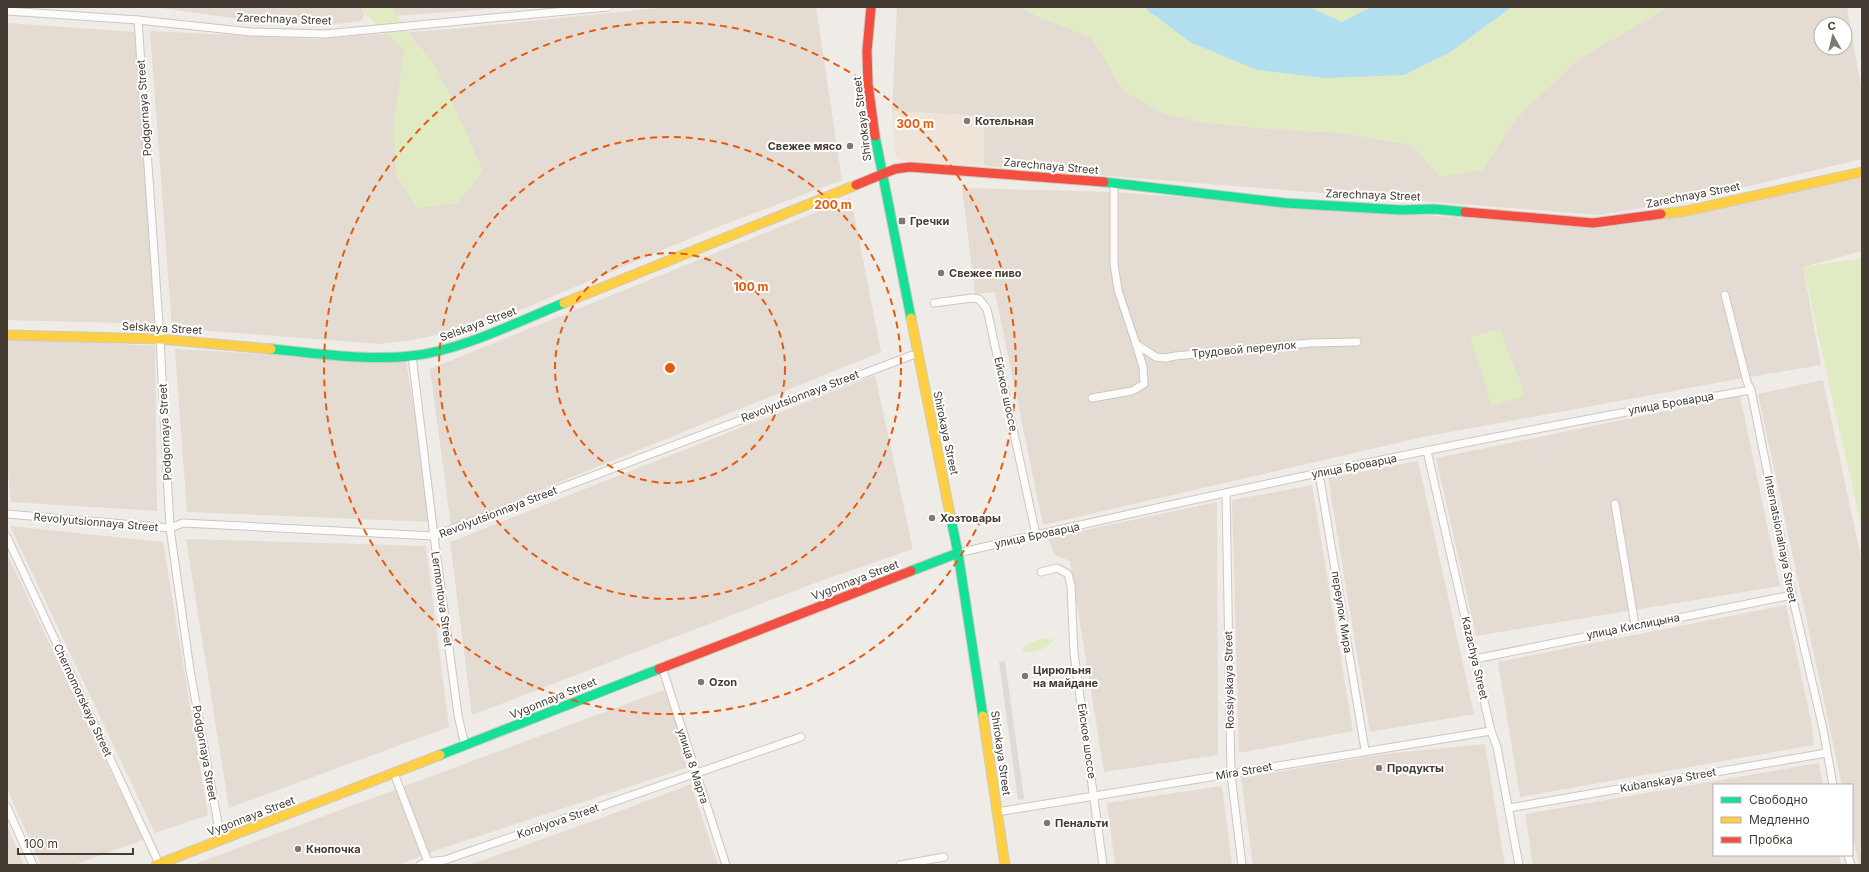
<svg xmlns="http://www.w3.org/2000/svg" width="1869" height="872" font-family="Inter,sans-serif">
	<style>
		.residential { fill: #e4dcd3; fill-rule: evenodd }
		.industrial { fill: #e2dcd7 }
		.education { fill: #eee4d7 }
		.green { fill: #e0ebc3 }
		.parking { fill: #dedad6 }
		.water { fill: #b2dff0 }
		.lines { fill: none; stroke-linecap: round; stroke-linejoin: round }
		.river { stroke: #b2dff0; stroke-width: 14 }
		.street-casing { stroke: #cbc7c2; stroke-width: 9 }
		.fast-casing { stroke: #d0c9be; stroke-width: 11 }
		.slow-casing { stroke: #d0c9be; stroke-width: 11 }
		.jam-casing { stroke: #d0c9be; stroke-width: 11 }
		.street { stroke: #fdfcfb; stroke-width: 7 }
		.fast { stroke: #16e098; stroke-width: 9 }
		.slow { stroke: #ffcf43; stroke-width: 9 }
		.jam { stroke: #f24e42; stroke-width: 9 }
		.ring { fill: none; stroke: #e8590c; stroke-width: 2; stroke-dasharray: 7 5 }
		.poi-dot { fill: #807971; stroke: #fff; stroke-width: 1.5 }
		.labels { text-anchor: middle; stroke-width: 4; stroke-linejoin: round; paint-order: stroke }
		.street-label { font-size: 11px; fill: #443b32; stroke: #fff }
		.poi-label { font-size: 11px; font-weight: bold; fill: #443b32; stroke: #fff; text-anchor: start }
		.centre { fill: #e8590c; stroke: #fff; stroke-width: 2 }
		.ring-label { font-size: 12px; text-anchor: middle; font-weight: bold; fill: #e8590c; stroke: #fff; stroke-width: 4; stroke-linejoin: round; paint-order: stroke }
	</style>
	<rect width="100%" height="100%" fill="#efebe6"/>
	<g class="residential">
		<path d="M 154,7 L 361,7 L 365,14 L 361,21 L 329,25 L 262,22 Z"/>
		<path d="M 391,7 L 518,7 L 396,16 Z"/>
		<path d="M 668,7 L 816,7 L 842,180 L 720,226 L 487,324 L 413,340 L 380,344 L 172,328 L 150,31 L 314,39 L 452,29 Z"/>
		<path d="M 897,7 L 1019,7 L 1040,17 L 1092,38 L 1124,91 L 1164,113 L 1201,122 L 1273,129 L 1345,133 L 1412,145 L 1441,177 L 1509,128 L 1524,110 L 1580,58 L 1668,7 L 1847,7 L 1862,92 L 1862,159 L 1686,201 L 1599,215 L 984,166 L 984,116 L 892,111 ZM 1821,24 L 1845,24 L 1845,48 L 1821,48 Z"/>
		<path d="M 7,23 L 136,32 L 156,324 L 7,320 Z"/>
		<path d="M 1862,178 L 1862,251 L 1803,267 L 1821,365 L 1743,378 L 1423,437 L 1043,525 L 995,292 L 975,294 L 962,188 L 1113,192 L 1601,228 L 1668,218 Z"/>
		<path d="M 851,198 L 881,352 L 451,526 L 430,369 Z"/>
		<path d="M 7,337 L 155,346 L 157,511 L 11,502 L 7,464 Z"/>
		<path d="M 175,349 L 406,362 L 433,522 L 187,512 Z"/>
		<path d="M 875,375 L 913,549 L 815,583 L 472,715 L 450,542 Z"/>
		<path d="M 1823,380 L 1862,562 L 1862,865 L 1859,865 L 1852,833 L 1852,785 L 1842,785 L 1758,394 Z"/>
		<path d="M 1740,396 L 1780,586 L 1476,636 L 1436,458 Z"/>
		<path d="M 1418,461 L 1474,714 L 1370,732 L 1328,478 Z"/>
		<path d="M 1312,485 L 1353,731 L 1239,753 L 1232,500 Z"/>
		<path d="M 1217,502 L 1218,755 L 1104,772 L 1070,561 L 1055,555 L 1048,538 Z"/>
		<path d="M 10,526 L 163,542 L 208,815 L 155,833 Z"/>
		<path d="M 186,539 L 426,546 L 449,727 L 229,808 Z"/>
		<path d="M 7,554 L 143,840 L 74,865 L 41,865 L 7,789 Z"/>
		<path d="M 1786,605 L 1812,725 L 1814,745 L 1520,797 L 1498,662 Z"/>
		<path d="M 664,690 L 692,766 L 437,850 L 398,865 L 192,865 Z"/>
		<path d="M 1485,744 L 1505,865 L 1253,865 L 1241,778 L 1384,754 Z"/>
		<path d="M 1819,763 L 1823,785 L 1714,785 L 1714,855 L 1839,855 L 1841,865 L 1533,865 L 1525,814 Z"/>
		<path d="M 691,784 L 718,865 L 469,865 L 604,817 Z"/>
		<path d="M 1222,786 L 1232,865 L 1115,865 L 1107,803 Z"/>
		<path d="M 7,826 L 24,865 L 7,865 Z"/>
	</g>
	<g class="industrial">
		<path d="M 1553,440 L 1556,457 L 1550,458 L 1546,442 Z"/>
		<path d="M 1544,443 L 1548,462 L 1543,463 L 1538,444 Z"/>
	</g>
	<path class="education" d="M 892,111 L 984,116 L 984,166 L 900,160 L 895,155 Z"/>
	<g class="green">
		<path d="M 361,7 L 391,7 L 414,40 L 433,62 L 454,105 L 483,171 L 458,203 L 416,208 L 396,175 L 393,130 L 404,50 L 365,14 Z"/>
		<path d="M 1019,7 L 1160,7 L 1159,19 L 1190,42 L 1449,53 L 1512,7 L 1668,7 L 1580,58 L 1524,110 L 1509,128 L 1483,170 L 1441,177 L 1412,145 L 1345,133 L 1273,129 L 1201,122 L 1164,113 L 1124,91 L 1092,38 L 1040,17 Z"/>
		<path d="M 1309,7 L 1371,7 L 1342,22 Z"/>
		<path d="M 1862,258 L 1862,530 L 1803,267 Z"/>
		<path d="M 1500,329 L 1525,395 L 1492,406 L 1470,337 Z"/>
		<path d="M 1044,638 L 1054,640 C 1044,650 1035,654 1021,651 L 1028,644 Z"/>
	</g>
	<path class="parking" d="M 1005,661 L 1024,799 L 1018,800 L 999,662 Z"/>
	<path class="water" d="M 1160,7 L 1309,7 L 1342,22 L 1371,7 L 1512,7 L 1449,53 L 1404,75 L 1324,78 L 1257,70 L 1190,42 L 1159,19 Z"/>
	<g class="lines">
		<path class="river" d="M 1154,7 L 1167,14 L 1177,13"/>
		<defs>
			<g id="street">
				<path d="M 7,11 L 138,20 L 251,32 L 325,34 L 608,7"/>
				<path d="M 138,20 L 160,339 L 170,528 L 190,670 L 221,840"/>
				<path d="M 1114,183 L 1114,264 L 1118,290 L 1136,344 L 1156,357 L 1166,358 L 1175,356 L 1310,343 L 1357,342"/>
				<path d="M 1725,295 L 1747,382 L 1751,390 L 1792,595 L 1823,729 L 1833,785"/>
				<path d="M 934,303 L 972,298 L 979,299 L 987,309 L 1036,535"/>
				<path d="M 412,356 L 434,536 L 458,715 L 465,746"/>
				<path d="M 1092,398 L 1132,391 L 1144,384 L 1143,367 L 1136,344"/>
				<path d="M 1427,451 L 1491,731 L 1497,747 L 1519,865"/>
				<path d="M 1319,473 L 1365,750"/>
				<path d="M 1226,493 L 1231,774 L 1242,865"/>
				<path d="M 1615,504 L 1635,625"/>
				<path d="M 7,514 L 170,528 L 183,523 L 434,536 L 918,353"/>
				<path d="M 7,537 L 156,857 L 158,865"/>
				<path d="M 958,553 C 1221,492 1485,435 1751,390"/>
				<path d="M 1041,572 L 1057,568 L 1068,574 L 1071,586 L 1074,653 L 1103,865"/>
				<path d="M 1475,659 L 1792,595"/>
				<path d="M 662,667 L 726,865"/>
				<path d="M 394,773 L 428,862 L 431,864"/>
				<path d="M 7,807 L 33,865"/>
				<path d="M 1509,808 L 1826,753"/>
				<path d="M 997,812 L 1491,731"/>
				<path d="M 1848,855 L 1851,865"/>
				<path d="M 420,865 L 428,862 L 445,860 L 801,737"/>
				<path d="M 900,865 L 944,857"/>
			</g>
			<g id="fast">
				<path d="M 875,136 L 911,318"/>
				<path d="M 1104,182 L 1285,203 L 1401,210 L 1434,209 L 1465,212"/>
				<path d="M 271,349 C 317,353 365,361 411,356 C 460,351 517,322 564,303"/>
				<path d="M 950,514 L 958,553 L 983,716"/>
				<path d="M 911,571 L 958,553"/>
				<path d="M 440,755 L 659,669"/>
			</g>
			<g id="slow">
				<path d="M 1661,214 L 1686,211 L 1862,172"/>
				<path d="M 564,303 L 856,185"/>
				<path d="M 911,318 L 950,514"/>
				<path d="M 7,335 L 160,339 L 271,349"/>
				<path d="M 983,716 L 1005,865"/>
				<path d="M 156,865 L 440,755"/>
			</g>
			<g id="jam">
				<path d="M 871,7 L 867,51 L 868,84 L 875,136"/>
				<path d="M 856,185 L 895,169 L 910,167 L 1104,182"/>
				<path d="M 1465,212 L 1593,223 L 1661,214"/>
				<path d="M 659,669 L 911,571"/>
			</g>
		</defs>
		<use href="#street" class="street-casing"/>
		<use href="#fast" class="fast-casing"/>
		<use href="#slow" class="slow-casing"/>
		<use href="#jam" class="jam-casing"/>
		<use href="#street" class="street"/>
		<use href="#fast" class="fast"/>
		<use href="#slow" class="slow"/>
		<use href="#jam" class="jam"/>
	</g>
	<g class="ring">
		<circle cx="670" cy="368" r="115"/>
		<circle cx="670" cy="368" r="231"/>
		<circle cx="670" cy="368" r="346"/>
	</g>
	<g class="poi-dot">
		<circle cx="967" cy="121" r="4"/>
		<circle cx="850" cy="146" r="4"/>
		<rect x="898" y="217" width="8" height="8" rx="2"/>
		<circle cx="941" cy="273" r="4"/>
		<circle cx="932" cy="518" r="4"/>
		<circle cx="1025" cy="676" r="4"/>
		<circle cx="701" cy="682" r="4"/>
		<circle cx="1379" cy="768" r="4"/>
		<circle cx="1047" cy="823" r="4"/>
		<circle cx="298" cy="849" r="4"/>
	</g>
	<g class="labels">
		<g class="street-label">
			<text transform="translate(284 19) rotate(2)" y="4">Zarechnaya Street</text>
			<text transform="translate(144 108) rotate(-94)" y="4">Podgornaya Street</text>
			<text transform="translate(862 119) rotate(-97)" y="4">Shirokaya Street</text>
			<text transform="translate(1051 166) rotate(5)" y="4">Zarechnaya Street</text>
			<text transform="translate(1373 195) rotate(2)" y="4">Zarechnaya Street</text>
			<text transform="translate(1693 195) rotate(-11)" y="4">Zarechnaya Street</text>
			<text transform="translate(478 324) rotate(-20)" y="4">Selskaya Street</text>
			<text transform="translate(162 328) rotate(3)" y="4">Selskaya Street</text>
			<text transform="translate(1244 349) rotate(-5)" y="4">Трудовой переулок</text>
			<text transform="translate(1006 394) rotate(78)" y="4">Ейское шоссе</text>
			<text transform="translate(800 396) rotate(-21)" y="4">Revolyutsionnaya Street</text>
			<text transform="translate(1671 403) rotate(-10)" y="4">улица Броварца</text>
			<text transform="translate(165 432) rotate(-93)" y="4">Podgornaya Street</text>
			<text transform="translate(946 433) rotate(78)" y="4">Shirokaya Street</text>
			<text transform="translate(1354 466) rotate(-11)" y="4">улица Броварца</text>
			<text transform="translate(498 512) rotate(-21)" y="4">Revolyutsionnaya Street</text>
			<text transform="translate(96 522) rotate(5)" y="4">Revolyutsionnaya Street</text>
			<text transform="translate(1037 535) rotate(-12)" y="4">улица Броварца</text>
			<text transform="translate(1781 539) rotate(79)" y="4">Internatsionalnaya Street</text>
			<text transform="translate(855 580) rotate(-21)" y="4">Vygonnaya Street</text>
			<text transform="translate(442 599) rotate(82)" y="4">Lermontova Street</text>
			<text transform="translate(1342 612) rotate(81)" y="4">переулок Мира</text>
			<text transform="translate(1633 626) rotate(-11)" y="4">улица Кислицына</text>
			<text transform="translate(1475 658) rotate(77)" y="4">Kazachya Street</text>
			<text transform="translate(1229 680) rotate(-91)" y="4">Rossiyskaya Street</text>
			<text transform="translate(553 698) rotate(-22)" y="4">Vygonnaya Street</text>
			<text transform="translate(83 700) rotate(65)" y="4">Chernomorskaya Street</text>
			<text transform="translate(1087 741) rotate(82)" y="4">Ейское шоссе</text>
			<text transform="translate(205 753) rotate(80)" y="4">Podgornaya Street</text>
			<text transform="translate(1001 753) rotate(82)" y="4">Shirokaya Street</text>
			<text transform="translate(693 766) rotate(72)" y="4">улица 8 Марта</text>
			<text transform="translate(1244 771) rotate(-10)" y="4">Mira Street</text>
			<text transform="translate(1668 780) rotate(-10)" y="4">Kubanskaya Street</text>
			<text transform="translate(251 816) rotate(-21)" y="4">Vygonnaya Street</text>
			<text transform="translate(558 821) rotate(-19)" y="4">Korolyova Street</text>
		</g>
		<g class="poi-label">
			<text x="975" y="125">Котельная</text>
			<text x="842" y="150" text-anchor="end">Свежее мясо</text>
			<text x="910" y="225">Гречки</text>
			<text x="949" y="277">Свежее пиво</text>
			<text x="940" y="522">Хозтовары</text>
			<text x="1033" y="674">Цирюльня<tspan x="1033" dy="13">на майдане</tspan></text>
			<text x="709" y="686">Ozon</text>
			<text x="1387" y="772">Продукты</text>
			<text x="1055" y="827">Пенальти</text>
			<text x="306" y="853">Кнопочка</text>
		</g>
	</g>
	<circle cx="670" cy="368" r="6" class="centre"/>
	<g class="ring-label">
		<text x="915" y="128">300 m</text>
		<text x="833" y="209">200 m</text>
		<text x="751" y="291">100 m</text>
	</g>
	<rect width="1869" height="872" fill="none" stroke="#443b32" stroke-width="16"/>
	<rect x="1713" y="784" width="140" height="72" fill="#ffffff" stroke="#b4b1ad"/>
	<rect x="1721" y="797" width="20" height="6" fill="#16e098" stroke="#b4b1ad"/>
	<text x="1749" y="804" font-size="12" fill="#443b32">Свободно</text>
	<rect x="1721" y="817" width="20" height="6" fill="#ffcf43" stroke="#b4b1ad"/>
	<text x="1749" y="824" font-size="12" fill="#443b32">Медленно</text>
	<rect x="1721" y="837" width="20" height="6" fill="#f24e42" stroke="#b4b1ad"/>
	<text x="1749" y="844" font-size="12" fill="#443b32">Пробка</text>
	<g transform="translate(1833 36) rotate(352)"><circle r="19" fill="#ffffff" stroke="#b4b1ad"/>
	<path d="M0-3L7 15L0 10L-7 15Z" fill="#807971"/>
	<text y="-6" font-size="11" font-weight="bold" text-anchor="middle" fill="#443b32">С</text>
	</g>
	<path d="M18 848v6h115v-6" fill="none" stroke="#443b32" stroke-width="2"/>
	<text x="24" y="848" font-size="12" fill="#443b32" stroke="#ffffff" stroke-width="3" paint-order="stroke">100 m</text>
</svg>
